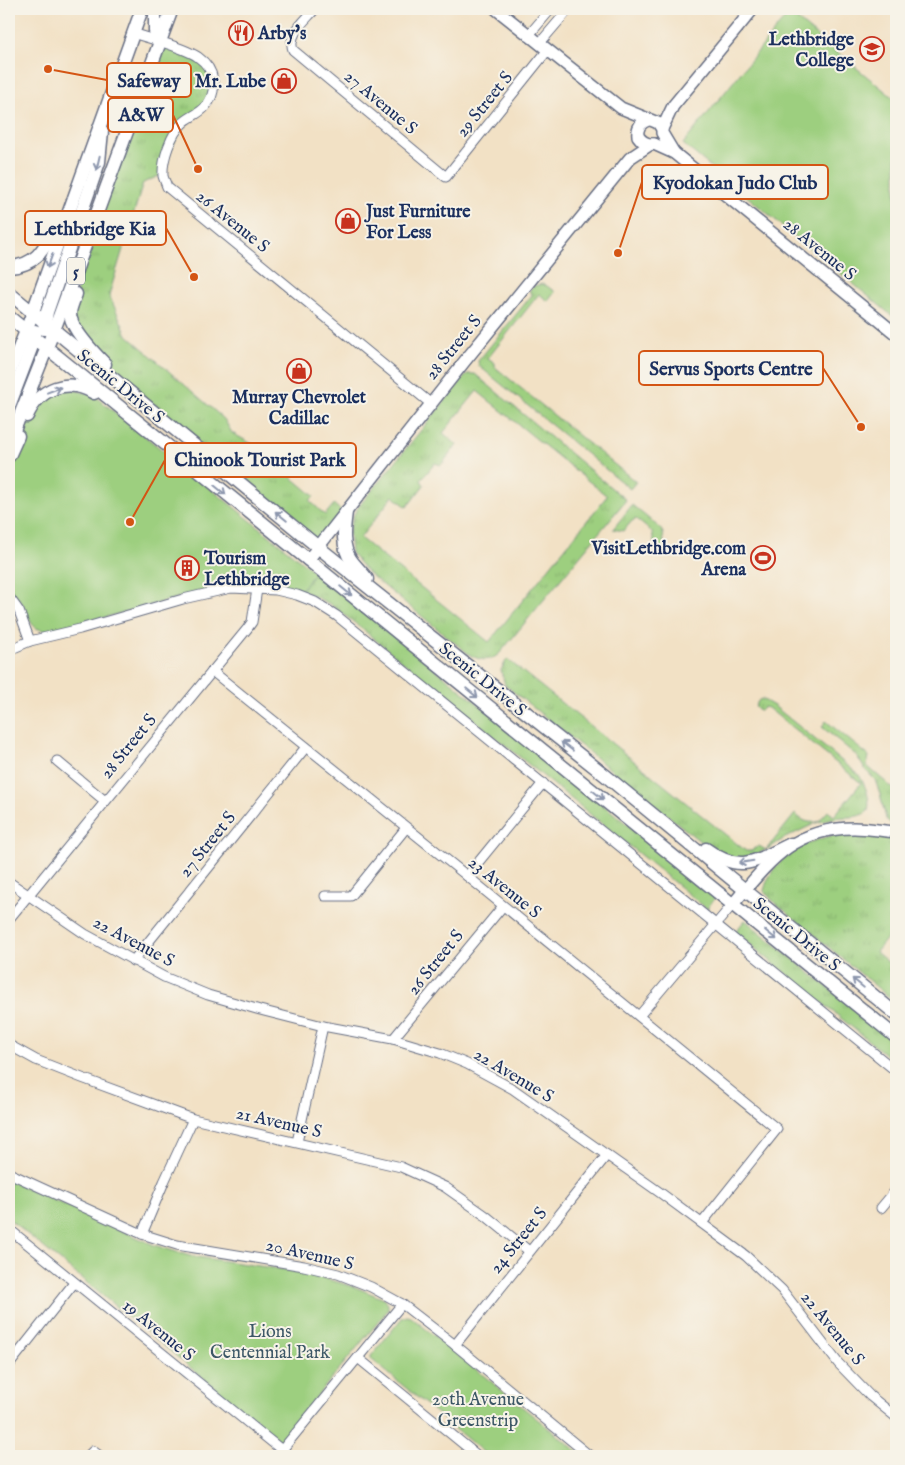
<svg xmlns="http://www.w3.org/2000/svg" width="905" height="1465" font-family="'IM FELL English',serif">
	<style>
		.grass { fill: url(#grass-tufts); stroke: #5c7f6e; fill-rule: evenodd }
		.park { fill: #9dcf7f; stroke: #5c7f6e }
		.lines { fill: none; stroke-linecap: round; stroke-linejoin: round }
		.street-casing { stroke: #666d82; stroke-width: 11 }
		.secondary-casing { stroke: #666d82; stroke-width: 14 }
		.primary-casing { stroke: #666d82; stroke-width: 15 }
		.street { stroke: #fff; stroke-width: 9 }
		.secondary { stroke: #fff; stroke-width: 11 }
		.primary { stroke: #fff; stroke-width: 12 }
		.oneway { stroke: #8d97ae }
		.labels { text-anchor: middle; stroke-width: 4; stroke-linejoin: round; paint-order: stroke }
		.shield { fill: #f7f3e8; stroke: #5d6a87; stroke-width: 1 }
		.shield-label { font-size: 16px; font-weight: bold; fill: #1b2f5e }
		.poi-label { font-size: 18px; font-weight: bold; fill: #1b2f5e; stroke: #f7f3e8; text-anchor: start }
		.street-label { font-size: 18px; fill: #1b2f5e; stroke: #f7f3e8 }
		.park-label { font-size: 18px; fill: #3c5766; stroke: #f7f3e8 }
		.leader { fill: none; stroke: #d45514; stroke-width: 2 }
		.callout-dot { fill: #d45514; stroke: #f7f3e8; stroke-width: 2 }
		.callout { fill: #f7f3e8; stroke: #d45514; stroke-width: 2 }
		.callout-label { font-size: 19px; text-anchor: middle; font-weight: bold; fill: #1b2f5e }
	</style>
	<defs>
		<pattern id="grass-tufts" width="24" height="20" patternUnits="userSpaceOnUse" patternTransform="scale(1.25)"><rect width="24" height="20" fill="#9dcf7f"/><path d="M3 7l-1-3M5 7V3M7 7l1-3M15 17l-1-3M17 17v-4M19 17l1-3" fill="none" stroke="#87b270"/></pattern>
	</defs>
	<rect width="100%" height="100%" fill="#f7f3e8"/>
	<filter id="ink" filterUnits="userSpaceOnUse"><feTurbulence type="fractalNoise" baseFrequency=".02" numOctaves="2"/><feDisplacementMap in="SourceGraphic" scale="10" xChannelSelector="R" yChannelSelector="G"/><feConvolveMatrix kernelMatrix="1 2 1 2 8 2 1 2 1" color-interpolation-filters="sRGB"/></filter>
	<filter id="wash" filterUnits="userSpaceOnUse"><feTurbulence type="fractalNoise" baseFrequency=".0096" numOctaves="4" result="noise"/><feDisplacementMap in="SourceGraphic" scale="20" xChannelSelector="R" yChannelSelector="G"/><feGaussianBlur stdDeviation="1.12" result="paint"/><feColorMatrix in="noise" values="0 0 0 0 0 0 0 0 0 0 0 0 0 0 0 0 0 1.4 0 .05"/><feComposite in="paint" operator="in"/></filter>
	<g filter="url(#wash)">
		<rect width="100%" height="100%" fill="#f2e1c5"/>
		<g class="grass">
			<path d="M 159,42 L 207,66 L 211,99 L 183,122 L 161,175 L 143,183 L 109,295 L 127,335 L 224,419 L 232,433 L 252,444 L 314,496 L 310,501 L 325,515 L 334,504 L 344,514 L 318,547 L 107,366 L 73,325 L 77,289 L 98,212 Z"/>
			<path d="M 542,284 L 547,286 L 555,292 L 548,301 L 539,294 L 488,358 L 495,363 L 495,367 L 636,482 L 630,489 L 479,366 L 478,361 L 532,295 L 529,291 L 534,286 Z"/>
			<path d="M 467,374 L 475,374 L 626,500 L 500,653 C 490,662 482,661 470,655 L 367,572 L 351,553 L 349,532 L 354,514 L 360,505 ZM 477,391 L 607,496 L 489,642 L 360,538 L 393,496 L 407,507 L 424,485 L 421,480 L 435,463 L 441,465 L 457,445 L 443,433 Z"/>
			<path d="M 632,505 L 660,528 L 663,533 L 665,553 L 656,554 L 652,532 L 636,519 L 632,521 L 623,531 L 613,529 Z"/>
			<path d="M 315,572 L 716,896 L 707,909 L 351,620 L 330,604 L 301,590 Z"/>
			<path d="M 507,659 L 746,851 L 751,851 L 759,846 L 766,850 L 795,814 C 803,821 807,823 818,822 L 828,811 L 834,816 L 861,783 L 768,708 L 764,707 L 760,711 L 755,706 L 759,700 L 762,699 L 774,706 L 859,775 C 865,785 871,798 868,811 C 859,819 846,816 835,818 C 829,819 824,822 818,822 L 785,838 L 766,850 L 741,860 L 711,850 L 505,685 L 501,670 Z"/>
			<path d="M 826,721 L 869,756 L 867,766 L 896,791 L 896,826 L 890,824 L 886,819 L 880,794 L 875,780 L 864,768 L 857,756 L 822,727 Z"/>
			<path d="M 858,834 L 896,839 L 896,927 L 876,952 L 896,969 L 896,1003 L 773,901 L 764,891 C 771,859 804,841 835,835 C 842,834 851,835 858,834 Z"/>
			<path d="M 745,920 L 896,1043 L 896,1063 L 735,932 Z"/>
		</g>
		<g class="park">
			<path d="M 789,13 L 896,100 L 896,319 L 683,144 Z"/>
			<path d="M 69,389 L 92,394 L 315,572 L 301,590 L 254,583 L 230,584 L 61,629 L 48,632 L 36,628 L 32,624 L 21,602 L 9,588 L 9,471 L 32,412 L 48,395 Z"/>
			<path d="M 9,1180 L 154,1245 L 190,1256 L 301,1272 L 355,1287 L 384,1299 L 388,1304 L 388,1310 L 280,1441 L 9,1219 Z"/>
			<path d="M 407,1316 L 411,1317 L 583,1456 L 488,1456 L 371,1359 L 371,1356 L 402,1318 Z"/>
		</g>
	</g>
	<g filter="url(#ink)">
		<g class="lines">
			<defs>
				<g id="street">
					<path d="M 315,9 C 306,20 287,34 293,50 L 446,177 L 547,51"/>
					<path d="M 133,33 C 150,39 184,47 198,57 C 215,69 219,91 205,107 C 199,114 189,117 183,123 C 171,133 162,160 163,176 C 164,180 166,183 167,187 L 430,403"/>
					<path d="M 528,36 L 551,9"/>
					<path d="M 539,44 L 569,9"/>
					<path d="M 9,597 L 19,611 L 30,641"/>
					<path d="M 9,650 L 30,641 L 80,629 L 183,599 L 231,588 L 276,590 L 297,595 L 315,602 L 337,616 L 896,1071"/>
					<path d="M 212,671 L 467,876 L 777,1129 L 702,1223"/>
					<path d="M 57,761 L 105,801"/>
					<path d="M 467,876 L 543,783"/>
					<path d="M 9,882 L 85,934 L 164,977 L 208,995 L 260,1010 L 323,1026 L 393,1039 L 440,1053 L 467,1064 L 513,1089 L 662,1194 L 746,1256 L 782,1290 L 838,1363 L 870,1396 L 896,1417"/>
					<path d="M 325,896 L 351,896 L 406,828"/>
					<path d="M 9,919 L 247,629 L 252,622 L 257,589"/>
					<path d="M 133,961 L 306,747"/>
					<path d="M 639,1016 L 733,904"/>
					<path d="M 393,1039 L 503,906"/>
					<path d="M 9,1045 L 36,1060 L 82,1078 L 193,1119 L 401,1167 L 445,1187 L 486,1216 L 529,1251"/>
					<path d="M 297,1142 L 323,1026"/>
					<path d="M 9,1173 L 142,1234 L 177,1245 L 304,1266 L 338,1274 L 371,1287 L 402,1304 L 455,1345 L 590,1456"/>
					<path d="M 881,1208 L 896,1190"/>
					<path d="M 9,1229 L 289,1456"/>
					<path d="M 142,1234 L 164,1182 L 193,1119"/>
					<path d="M 455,1345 L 607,1155"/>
					<path d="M 358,1358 L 478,1456"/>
					<path d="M 9,1365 L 74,1283"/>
					<path d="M 88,1456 L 93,1451 L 100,1456"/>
					<path d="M 277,1456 L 402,1304"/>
				</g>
				<g id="secondary">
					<path d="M 496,9 L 621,108 L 658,123 L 662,129 L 662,133 L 674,153"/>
					<path d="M 648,120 C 640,123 637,128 638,136 C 642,142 647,145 654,144"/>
					<path d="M 662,129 L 673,106 L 753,9"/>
					<path d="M 654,144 L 674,153 L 896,334"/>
					<path d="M 308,560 L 464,362 L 630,158 L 651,144"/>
					<path d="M 733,904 C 769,862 793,828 854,828 C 868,828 882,831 896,832"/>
				</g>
				<g id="primary">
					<path d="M 155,9 L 155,31 L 159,42"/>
					<path d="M 9,267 C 37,266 45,247 57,225"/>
					<path d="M 9,293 L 318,547 L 606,776 L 896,1014"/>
					<path d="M 76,294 C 74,299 71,306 70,312 C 69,327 95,354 105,364"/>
					<path d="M 9,317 L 896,1037"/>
					<path d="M 44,329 L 47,312 L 99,162 L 102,131"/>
					<path d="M 9,373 L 26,331 L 142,9"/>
					<path d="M 9,406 L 35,338 L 35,331"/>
					<path d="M 27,416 C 39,388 68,377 94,393"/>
					<path d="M 9,443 L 57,322 L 172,9"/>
					<path d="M 9,456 L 18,436"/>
					<path d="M 346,512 C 344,528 341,546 351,560 C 356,567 362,572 367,579"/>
					<path d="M 706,849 C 741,875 757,860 791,844"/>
				</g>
			</defs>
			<use href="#street" class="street-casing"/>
			<use href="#secondary" class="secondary-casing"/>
			<use href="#primary" class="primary-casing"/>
			<use href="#street" class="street"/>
			<use href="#secondary" class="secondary"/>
			<use href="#primary" class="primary"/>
		</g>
		<defs><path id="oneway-shaft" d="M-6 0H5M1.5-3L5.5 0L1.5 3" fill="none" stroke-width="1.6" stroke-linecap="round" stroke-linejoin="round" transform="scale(1.25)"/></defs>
		<g class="oneway">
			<use href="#oneway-shaft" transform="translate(98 163) rotate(103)"/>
			<use href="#oneway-shaft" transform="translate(50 261) rotate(110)"/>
			<use href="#oneway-shaft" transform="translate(54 390) rotate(-21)"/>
			<use href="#oneway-shaft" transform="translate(220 490) rotate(39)"/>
			<use href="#oneway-shaft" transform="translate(281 516) rotate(-141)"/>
			<use href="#oneway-shaft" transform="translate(346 591) rotate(39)"/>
			<use href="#oneway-shaft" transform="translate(472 693) rotate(39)"/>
			<use href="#oneway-shaft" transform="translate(567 746) rotate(-142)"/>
			<use href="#oneway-shaft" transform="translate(598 795) rotate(39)"/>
			<use href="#oneway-shaft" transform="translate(746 862) rotate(171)"/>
			<use href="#oneway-shaft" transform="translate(771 935) rotate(39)"/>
			<use href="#oneway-shaft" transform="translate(858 983) rotate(-141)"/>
		</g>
	</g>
	<defs>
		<symbol id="restaurant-ring" viewBox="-11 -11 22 22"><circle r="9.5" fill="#f7f3e8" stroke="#c8321e" stroke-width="1.5"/><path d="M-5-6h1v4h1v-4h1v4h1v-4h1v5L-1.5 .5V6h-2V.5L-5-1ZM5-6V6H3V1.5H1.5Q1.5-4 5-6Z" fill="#c8321e"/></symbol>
		<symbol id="university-ring" viewBox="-11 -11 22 22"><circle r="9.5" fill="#f7f3e8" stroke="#c8321e" stroke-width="1.5"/><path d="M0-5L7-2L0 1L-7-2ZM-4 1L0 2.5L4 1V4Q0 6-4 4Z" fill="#c8321e"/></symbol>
		<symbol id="shop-ring" viewBox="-11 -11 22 22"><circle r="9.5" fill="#f7f3e8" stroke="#c8321e" stroke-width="1.5"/><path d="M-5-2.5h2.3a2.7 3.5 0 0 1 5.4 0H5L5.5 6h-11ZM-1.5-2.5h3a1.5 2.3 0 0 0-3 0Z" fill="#c8321e"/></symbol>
		<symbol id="stadium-ring" viewBox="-11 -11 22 22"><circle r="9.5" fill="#f7f3e8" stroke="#c8321e" stroke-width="1.5"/><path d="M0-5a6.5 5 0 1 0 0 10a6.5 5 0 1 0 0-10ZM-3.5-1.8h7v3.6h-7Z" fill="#c8321e"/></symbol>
		<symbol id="building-ring" viewBox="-11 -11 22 22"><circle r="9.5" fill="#f7f3e8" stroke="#c8321e" stroke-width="1.5"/><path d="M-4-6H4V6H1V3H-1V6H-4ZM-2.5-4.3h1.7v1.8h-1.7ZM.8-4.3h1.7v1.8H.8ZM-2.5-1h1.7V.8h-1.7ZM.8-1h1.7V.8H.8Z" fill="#c8321e"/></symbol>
	</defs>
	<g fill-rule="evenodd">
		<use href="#restaurant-ring" x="227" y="19" width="28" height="28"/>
		<use href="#university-ring" x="858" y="35" width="28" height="28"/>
		<use href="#shop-ring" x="270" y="67" width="28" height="28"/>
		<use href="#shop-ring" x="334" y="207" width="28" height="28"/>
		<use href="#shop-ring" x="285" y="357" width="28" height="28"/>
		<use href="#stadium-ring" x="749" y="544" width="28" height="28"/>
		<use href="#building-ring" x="173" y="554" width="28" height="28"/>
	</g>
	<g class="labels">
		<rect class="shield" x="67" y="257.5" width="18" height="27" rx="4"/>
		<g class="shield-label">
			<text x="76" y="277">5</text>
		</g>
		<g class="poi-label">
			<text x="258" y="39">Arby's</text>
			<text x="854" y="45" text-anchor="end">Lethbridge<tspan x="854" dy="21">College</tspan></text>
			<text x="266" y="87" text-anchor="end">Mr. Lube</text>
			<text x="366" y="217">Just Furniture<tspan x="366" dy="21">For Less</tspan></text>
			<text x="299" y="403" text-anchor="middle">Murray Chevrolet<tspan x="299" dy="21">Cadillac</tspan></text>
			<text x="746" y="554" text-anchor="end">VisitLethbridge.com<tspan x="746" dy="21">Arena</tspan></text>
			<text x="204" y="564">Tourism<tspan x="204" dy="21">Lethbridge</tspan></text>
		</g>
		<g class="street-label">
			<text transform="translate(381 102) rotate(40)" y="6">27 Avenue S</text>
			<text transform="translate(484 104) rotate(-51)" y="6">29 Street S</text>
			<text transform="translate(233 221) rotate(39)" y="6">26 Avenue S</text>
			<text transform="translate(820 249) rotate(39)" y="6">28 Avenue S</text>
			<text transform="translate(453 347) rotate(-51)" y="6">28 Street S</text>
			<text transform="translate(121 386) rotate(39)" y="6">Scenic Drive S</text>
			<text transform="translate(483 679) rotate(39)" y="6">Scenic Drive S</text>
			<text transform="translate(128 746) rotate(-51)" y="6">28 Street S</text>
			<text transform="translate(207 844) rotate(-51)" y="6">27 Street S</text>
			<text transform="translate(505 887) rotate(39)" y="6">23 Avenue S</text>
			<text transform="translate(797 934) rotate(39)" y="6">Scenic Drive S</text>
			<text transform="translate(134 941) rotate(28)" y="6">22 Avenue S</text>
			<text transform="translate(435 962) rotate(-51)" y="6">26 Street S</text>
			<text transform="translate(514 1075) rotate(31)" y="6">22 Avenue S</text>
			<text transform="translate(279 1122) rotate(13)" y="6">21 Avenue S</text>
			<text transform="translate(518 1240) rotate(-51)" y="6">24 Street S</text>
			<text transform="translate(310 1254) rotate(13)" y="6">20 Avenue S</text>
			<text transform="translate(833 1328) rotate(51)" y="6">22 Avenue S</text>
			<text transform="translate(159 1330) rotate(39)" y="6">19 Avenue S</text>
		</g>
		<g class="park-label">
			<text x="270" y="1337">Lions<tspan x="270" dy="21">Centennial Park</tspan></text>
			<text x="478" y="1405">20th Avenue<tspan x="478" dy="21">Greenstrip</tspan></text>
		</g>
	</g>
	<path class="leader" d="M48 69L107 80M198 169L173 115M618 253L642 182M194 277L166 228M861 427L823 368M130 522L165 460"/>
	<g class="callout-dot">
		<circle cx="48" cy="69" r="5"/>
		<circle cx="198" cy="169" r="5"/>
		<circle cx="618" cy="253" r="5"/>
		<circle cx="194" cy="277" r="5"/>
		<circle cx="861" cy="427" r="5"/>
		<circle cx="130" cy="522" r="5"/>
	</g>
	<g class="callout">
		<rect x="107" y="63" width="84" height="34" rx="5"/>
		<rect x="108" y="98" width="65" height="34" rx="5"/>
		<rect x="642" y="165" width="186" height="34" rx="5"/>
		<rect x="25" y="211" width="141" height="34" rx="5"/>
		<rect x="639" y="351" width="184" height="34" rx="5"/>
		<rect x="165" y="443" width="191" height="34" rx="5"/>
	</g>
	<g class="callout-label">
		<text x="149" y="87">Safeway</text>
		<text x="141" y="121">A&amp;W</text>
		<text x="735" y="189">Kyodokan Judo Club</text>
		<text x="95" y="235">Lethbridge Kia</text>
		<text x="731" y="375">Servus Sports Centre</text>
		<text x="260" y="466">Chinook Tourist Park</text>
	</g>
	<rect width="905" height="1465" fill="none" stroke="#f7f3e8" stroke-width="30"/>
</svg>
